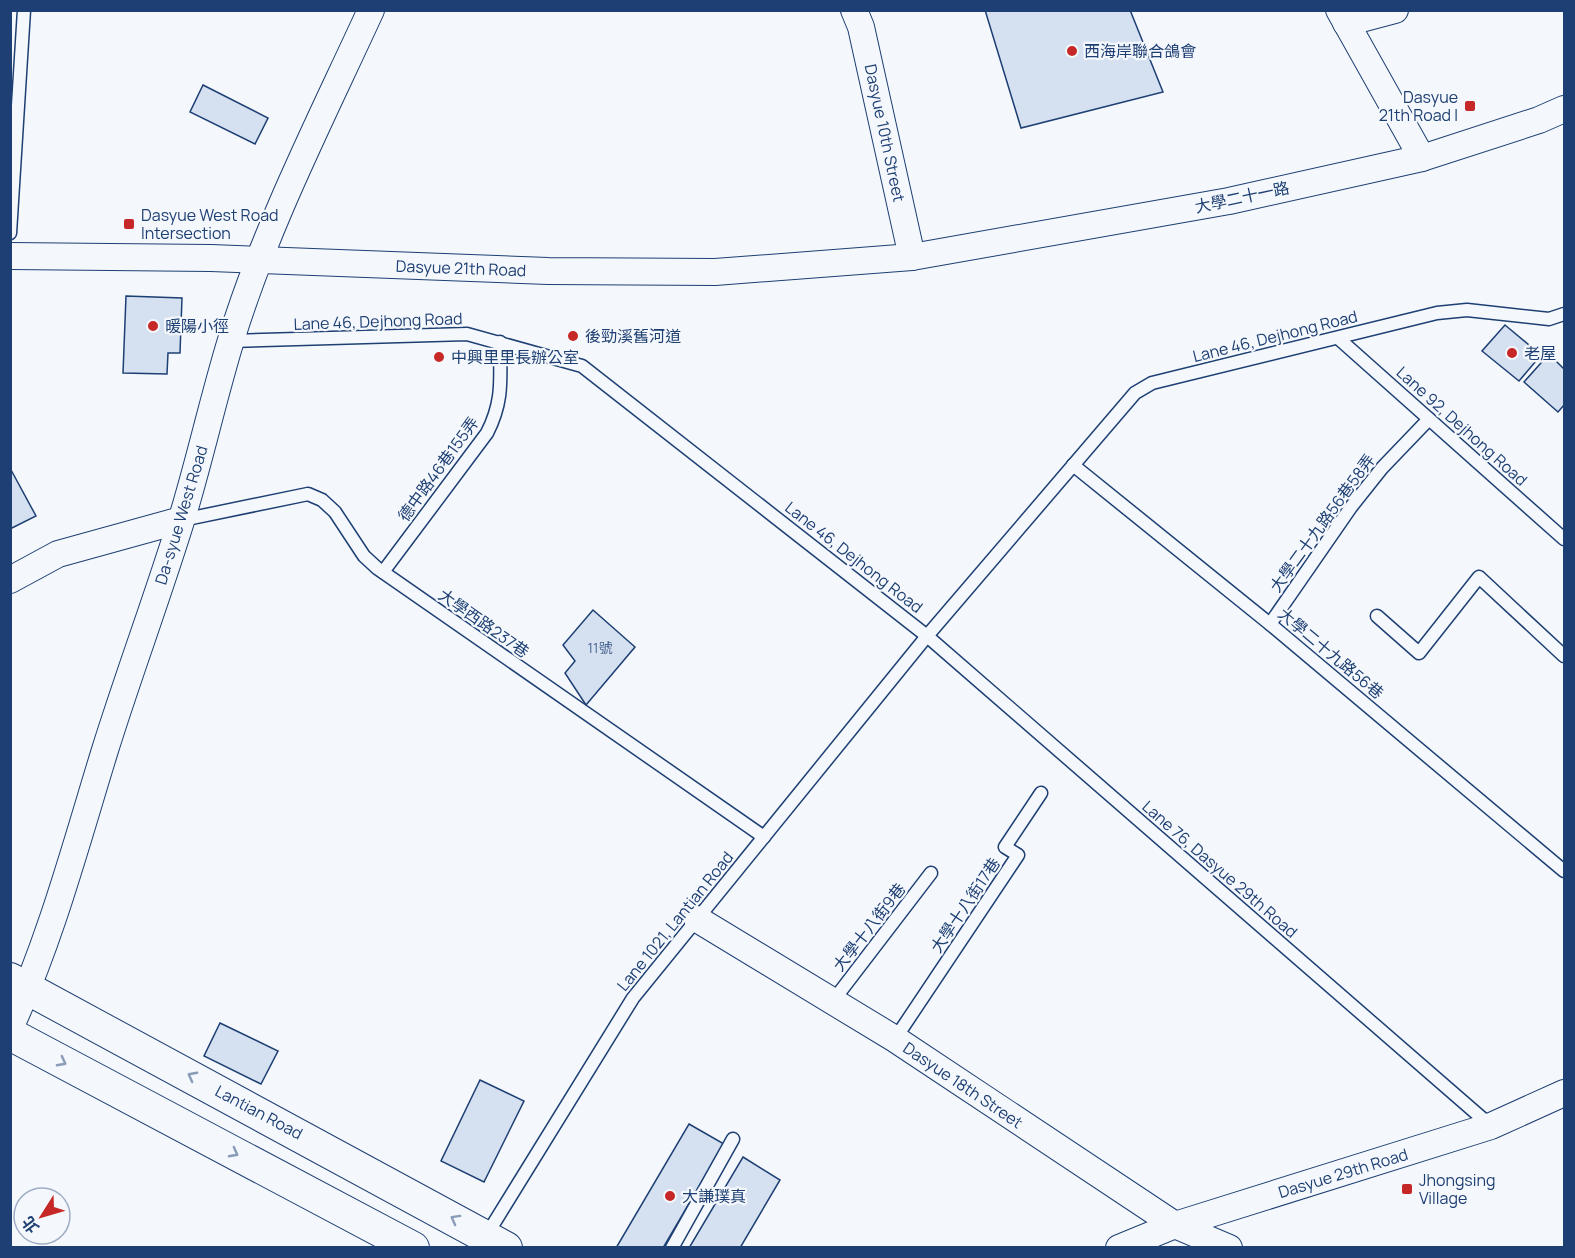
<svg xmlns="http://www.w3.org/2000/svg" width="1575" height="1258" font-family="Manrope,'Noto Sans TC',sans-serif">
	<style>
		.building { fill: #d5e0f0; stroke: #1d3f73; stroke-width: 1.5 }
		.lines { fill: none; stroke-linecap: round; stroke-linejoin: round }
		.service-casing { stroke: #1d3f73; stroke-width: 15 }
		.minor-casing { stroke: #1d3f73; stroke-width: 28 }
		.tertiary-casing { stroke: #1d3f73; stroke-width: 34 }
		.service { stroke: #f4f7fb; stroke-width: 12 }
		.minor { stroke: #f4f7fb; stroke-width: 26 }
		.tertiary { stroke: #f4f7fb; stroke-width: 32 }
		.oneway { stroke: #889bb7 }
		.poi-dot { fill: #c62828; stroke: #f4f7fb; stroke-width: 2 }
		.labels { text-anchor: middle; stroke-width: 4.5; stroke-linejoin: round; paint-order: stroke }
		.number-label { font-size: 14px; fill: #4b6792 }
		.poi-label { font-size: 16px; fill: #1d3f73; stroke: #f4f7fb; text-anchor: start }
		.street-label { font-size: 16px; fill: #1d3f73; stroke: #f4f7fb }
	</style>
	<rect width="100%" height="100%" fill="#f4f7fb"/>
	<g class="building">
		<path d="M 985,10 L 1130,10 L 1163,92 L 1021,128 Z"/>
		<path d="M 203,85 L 268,118 L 255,144 L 190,112 Z"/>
		<path d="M 126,296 L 182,298 L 180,353 L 168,353 L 167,374 L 123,373 Z"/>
		<path d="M 1505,325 L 1541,355 L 1519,381 L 1482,351 Z"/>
		<path d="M 1549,354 L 1564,369 L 1564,405 L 1558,412 L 1524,382 Z"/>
		<path d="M 10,468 L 36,516 L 10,529 Z"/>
		<path d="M 593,610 L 635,647 L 586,705 L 565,673 L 575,661 L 563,645 Z"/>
		<path d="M 220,1023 L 278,1051 L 261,1084 L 204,1056 Z"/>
		<path d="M 480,1080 L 524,1101 L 484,1182 L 441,1161 Z"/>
		<path d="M 689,1124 L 724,1144 L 663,1248 L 616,1248 Z"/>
		<path d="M 743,1157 L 780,1180 L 740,1248 L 689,1248 Z"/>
	</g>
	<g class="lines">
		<defs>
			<g id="service">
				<path d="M 10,233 L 24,10"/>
				<path d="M 1338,338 L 1564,539"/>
				<path d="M 231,341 L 467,334 L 582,366 L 927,636 L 1491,1126"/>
				<path d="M 1073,465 L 1270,624 L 1564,871"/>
				<path d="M 182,520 L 308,494 L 322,500 L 335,512 L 364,556 L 377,568 L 764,837"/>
				<path d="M 383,572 L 487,433 C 504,400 500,378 500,342"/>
				<path d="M 1377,616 L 1419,653 L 1479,577 L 1564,656"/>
				<path d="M 1270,624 L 1351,507 L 1382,468 L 1429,419"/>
				<path d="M 833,1001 L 931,873"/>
				<path d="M 895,1039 L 1018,855 L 1005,847 L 1041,793"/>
				<path d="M 486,1236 L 633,998 L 927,636 L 1135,393 L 1152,383 L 1437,313 L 1467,310 L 1549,319 L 1564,314"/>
				<path d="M 672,1248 L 733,1139"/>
			</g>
			<g id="minor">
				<path d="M 854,10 L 861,27 L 912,257"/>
				<path d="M 1339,10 L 1422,158"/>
				<path d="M 1346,23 L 1395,10"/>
				<path d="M 10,256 L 211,258 L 548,271 L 715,272 L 912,257 L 1229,201 L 1422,158 L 1539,120 L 1564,109"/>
				<path d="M 10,580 L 58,554 L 181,520"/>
				<path d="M 697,919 L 895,1039 L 1175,1225 L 1229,1248"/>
				<path d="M 10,1028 C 51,939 76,844 105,750 C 129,673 158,596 182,518 C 200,459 213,399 231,340 C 266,226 321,119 371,10"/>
				<path d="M 1119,1248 L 1175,1225 L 1491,1126 L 1564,1093"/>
			</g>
			<g id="tertiary">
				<path d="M 10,979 L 506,1248"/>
				<path d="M 10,1034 L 413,1248"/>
			</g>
		</defs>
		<use href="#service" class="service-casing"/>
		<use href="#minor" class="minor-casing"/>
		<use href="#tertiary" class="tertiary-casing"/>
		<use href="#service" class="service"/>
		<use href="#minor" class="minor"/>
		<use href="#tertiary" class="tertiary"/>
	</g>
	<defs><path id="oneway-chevron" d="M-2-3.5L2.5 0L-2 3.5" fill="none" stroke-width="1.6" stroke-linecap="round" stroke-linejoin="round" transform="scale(1.5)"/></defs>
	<g class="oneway">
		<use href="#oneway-chevron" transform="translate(62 1062) rotate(28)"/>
		<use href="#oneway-chevron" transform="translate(192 1076) rotate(-152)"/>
		<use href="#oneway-chevron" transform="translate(234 1153) rotate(28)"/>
		<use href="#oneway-chevron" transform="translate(455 1219) rotate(-151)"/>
	</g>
	<g class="poi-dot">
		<circle cx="1072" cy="51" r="6"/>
		<rect x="1464" y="100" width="12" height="12" rx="3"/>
		<rect x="123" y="218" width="12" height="12" rx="3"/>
		<circle cx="153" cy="326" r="6"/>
		<circle cx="573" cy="336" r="6"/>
		<circle cx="1512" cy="353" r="6"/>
		<circle cx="439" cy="357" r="6"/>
		<rect x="1401" y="1183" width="12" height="12" rx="3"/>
		<circle cx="670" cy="1196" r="6"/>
	</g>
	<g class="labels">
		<g class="number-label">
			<text x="600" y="653">11號</text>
		</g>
		<g class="poi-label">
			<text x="1084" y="57">西海岸聯合鴿會</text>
			<text x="1458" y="103" text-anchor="end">Dasyue<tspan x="1458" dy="18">21th Road I</tspan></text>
			<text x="141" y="221">Dasyue West Road<tspan x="141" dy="18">Intersection</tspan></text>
			<text x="165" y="332">暖陽小徑</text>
			<text x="585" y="342">後勁溪舊河道</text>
			<text x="1524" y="359">老屋</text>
			<text x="451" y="363">中興里里長辦公室</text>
			<text x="1419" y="1186">Jhongsing<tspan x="1419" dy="18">Village</tspan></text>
			<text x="682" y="1202">大謙璞真</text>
		</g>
		<g class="street-label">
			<text transform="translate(885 133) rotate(78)" y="6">Dasyue 10th Street</text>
			<text transform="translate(1242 197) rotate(-12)" y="6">大學二十一路</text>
			<text transform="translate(461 268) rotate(2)" y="6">Dasyue 21th Road</text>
			<text transform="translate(378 321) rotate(-2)" y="6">Lane 46, Dejhong Road</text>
			<text transform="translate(1275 336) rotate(-14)" y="6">Lane 46, Dejhong Road</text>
			<text transform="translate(1462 426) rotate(42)" y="6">Lane 92, Dejhong Road</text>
			<text transform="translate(438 469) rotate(-54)" y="6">德中路46巷155弄</text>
			<text transform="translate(181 515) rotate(-73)" y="6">Da-syue West Road</text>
			<text transform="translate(1322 523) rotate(-54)" y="6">大學二十九路56巷58弄</text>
			<text transform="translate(854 557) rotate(38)" y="6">Lane 46, Dejhong Road</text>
			<text transform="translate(484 623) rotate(35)" y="6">大學西路237巷</text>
			<text transform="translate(1331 653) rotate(40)" y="6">大學二十九路56巷</text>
			<text transform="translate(1220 869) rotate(41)" y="6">Lane 76, Dasyue 29th Road</text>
			<text transform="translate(965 905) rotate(-56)" y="6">大學十八街17巷</text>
			<text transform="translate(675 921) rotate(-51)" y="6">Lane 1021, Lantian Road</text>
			<text transform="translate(869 927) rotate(-52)" y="6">大學十八街9巷</text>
			<text transform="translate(963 1085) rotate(34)" y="6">Dasyue 18th Street</text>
			<text transform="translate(259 1112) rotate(28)" y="6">Lantian Road</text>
			<text transform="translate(1343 1173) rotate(-17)" y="6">Dasyue 29th Road</text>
		</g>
	</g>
	<rect width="1575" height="1258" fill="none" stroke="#1d3f73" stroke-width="24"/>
	<g transform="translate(42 1216) rotate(233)"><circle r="28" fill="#f4f7fb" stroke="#9eadc5" stroke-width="1.5"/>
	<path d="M0-4.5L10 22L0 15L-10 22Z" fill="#c62828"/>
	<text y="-9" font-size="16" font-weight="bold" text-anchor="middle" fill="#1d3f73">北</text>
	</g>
</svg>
